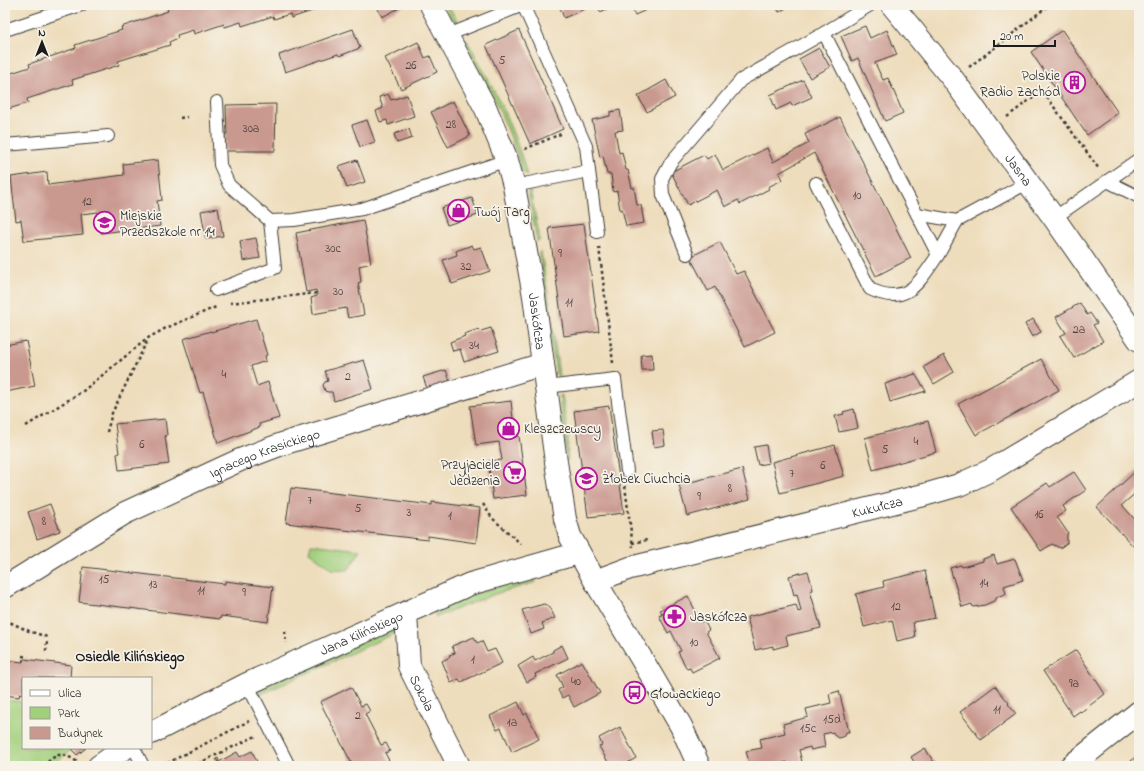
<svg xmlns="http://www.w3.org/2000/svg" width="1144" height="771" font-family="'Indie Flower',sans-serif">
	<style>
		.green { fill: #a1cf7c; stroke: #5e764c }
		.building { fill: #c9988f }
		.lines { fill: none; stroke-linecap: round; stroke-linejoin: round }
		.service-casing { stroke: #3c3934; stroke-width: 14 }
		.minor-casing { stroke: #3c3934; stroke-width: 24 }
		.tertiary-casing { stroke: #3c3934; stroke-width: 24 }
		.path { stroke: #3c3934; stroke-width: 2.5; stroke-dasharray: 3 3; stroke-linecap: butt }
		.service { stroke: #fff; stroke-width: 12 }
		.minor { stroke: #fff; stroke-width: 22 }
		.tertiary { stroke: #fff; stroke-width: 22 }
		.labels { text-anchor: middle; stroke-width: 3.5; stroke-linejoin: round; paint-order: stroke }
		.number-label { font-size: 12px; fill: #473b39 }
		.poi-label { font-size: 14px; fill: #1c1c1c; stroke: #f7f3e8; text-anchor: start }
		.street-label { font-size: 14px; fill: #1c1c1c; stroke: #f7f3e8 }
		.neighbourhood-label { font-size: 15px; font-weight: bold; fill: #1c1c1c; stroke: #f7f3e8 }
	</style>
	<rect width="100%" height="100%" fill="#f7f3e8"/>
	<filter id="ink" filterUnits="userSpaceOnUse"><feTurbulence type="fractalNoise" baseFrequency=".025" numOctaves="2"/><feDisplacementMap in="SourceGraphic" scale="8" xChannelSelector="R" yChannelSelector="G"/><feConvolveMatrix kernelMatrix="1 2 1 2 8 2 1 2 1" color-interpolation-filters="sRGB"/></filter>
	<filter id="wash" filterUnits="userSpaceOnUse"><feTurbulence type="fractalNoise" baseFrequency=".012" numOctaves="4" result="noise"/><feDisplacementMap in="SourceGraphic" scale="16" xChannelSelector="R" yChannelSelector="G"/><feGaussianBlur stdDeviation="0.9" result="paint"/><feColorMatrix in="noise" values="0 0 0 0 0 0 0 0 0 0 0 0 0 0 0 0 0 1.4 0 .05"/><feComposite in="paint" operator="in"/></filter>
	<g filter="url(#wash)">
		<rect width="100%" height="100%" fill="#eeddbc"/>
		<g class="green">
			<path d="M 444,5 L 448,5 L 458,22 L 452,19 Z"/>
			<path d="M 466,39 C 491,82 514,127 527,175 L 522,172 C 510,125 486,83 463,40 Z"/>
			<path d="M 530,190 L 540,239 L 538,242 L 537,241 L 528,192 Z"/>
			<path d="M 541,252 L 552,320 L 559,377 L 556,374 L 539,253 Z"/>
			<path d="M 562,395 L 568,437 L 567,461 L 559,396 Z"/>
			<path d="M 311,544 L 361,550 L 348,570 L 332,569 L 309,552 Z"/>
			<path d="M 534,575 L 536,582 L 495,594 L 436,617 L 433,609 L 462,598 Z"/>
			<path d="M 399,624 L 400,631 L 259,695 L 258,690 Z"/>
			<path d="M 5,700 L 23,702 L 23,748 L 73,748 L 52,766 L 5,766 Z"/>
		</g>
		<g id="blocks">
			<g class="building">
				<path d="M 177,5 L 323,5 L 324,7 L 291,18 L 290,14 L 274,19 L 273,16 L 242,26 L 241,22 L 225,27 L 224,24 L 194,34 L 193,30 L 177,35 L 178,38 L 169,42 L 170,45 L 118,61 L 119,65 L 72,80 L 73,84 L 27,99 L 28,103 L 5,110 L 5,75 L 30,67 L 29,64 L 76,48 L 75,45 L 122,30 L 121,27 L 168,11 L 167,8 Z"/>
				<path d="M 376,5 L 405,5 L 382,17 Z"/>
				<path d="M 559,5 L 591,5 L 591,6 L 564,18 Z"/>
				<path d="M 598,5 L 616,5 L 600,12 Z"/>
				<path d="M 630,5 L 657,5 L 635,15 Z"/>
				<path d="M 669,5 L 680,5 L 671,9 Z"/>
				<path d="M 775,5 L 791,5 L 779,12 Z"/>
				<path d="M 865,26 L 870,38 L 887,30 L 897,55 L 875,63 L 883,80 L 888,78 L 903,113 L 885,121 L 858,58 L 852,61 L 841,36 Z"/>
				<path d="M 353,29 L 360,48 L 339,56 L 338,54 L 285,72 L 279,55 Z"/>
				<path d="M 519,30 L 563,129 L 530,144 L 486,45 Z"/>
				<path d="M 1062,30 L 1118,113 L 1087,135 L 1031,52 Z"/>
				<path d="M 418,42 L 425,58 L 430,56 L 437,72 L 401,89 L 385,58 Z"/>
				<path d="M 819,48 L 830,67 L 810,78 L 799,59 Z"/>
				<path d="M 666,80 L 675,97 L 647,112 L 638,96 Z"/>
				<path d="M 803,80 L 812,97 L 792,106 L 791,103 L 776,110 L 770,95 Z"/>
				<path d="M 388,94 L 391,100 L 407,95 L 414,116 L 388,125 L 387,120 L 380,122 L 376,111 L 383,108 L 379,97 Z"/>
				<path d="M 453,101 L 470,136 L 448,147 L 431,112 Z"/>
				<path d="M 276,104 L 275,151 L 225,151 L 225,134 L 227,134 L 226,105 Z"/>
				<path d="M 620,110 L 623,130 L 615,131 L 619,153 L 622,152 L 626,170 L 628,170 L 632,188 L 634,187 L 637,205 L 641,205 L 644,223 L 626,226 L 622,209 L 620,210 L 617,191 L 613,192 L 611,174 L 607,174 L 603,156 L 600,157 L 592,120 L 610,116 L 610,112 Z"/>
				<path d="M 840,117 L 911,258 L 876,276 L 814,153 L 779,173 L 782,180 L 768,187 L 769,189 L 740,204 L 738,200 L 725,207 L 717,190 L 688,205 L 671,172 L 704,155 L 707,159 L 715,154 L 723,170 L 767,148 L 773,162 L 809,143 L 805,134 Z"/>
				<path d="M 367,120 L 375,142 L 360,147 L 352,125 Z"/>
				<path d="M 409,129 L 412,138 L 397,143 L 394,134 Z"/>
				<path d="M 158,160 L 162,200 L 157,201 L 160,226 L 101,233 L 98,212 L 81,214 L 83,235 L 24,241 L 21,220 L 16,221 L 11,177 L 47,172 L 48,185 L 124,175 L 123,164 Z"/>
				<path d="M 357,160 L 365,182 L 347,188 L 339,166 Z"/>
				<path d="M 472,198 L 478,215 L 447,225 L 441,208 Z"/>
				<path d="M 218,208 L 223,236 L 206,239 L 201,211 Z"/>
				<path d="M 363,220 L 371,263 L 359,266 L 361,282 L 358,283 L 364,315 L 348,318 L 346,308 L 313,314 L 311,298 L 317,296 L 317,293 L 316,290 L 306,292 L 296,233 Z"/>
				<path d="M 584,224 L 599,331 L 564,336 L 549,228 Z"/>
				<path d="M 256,238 L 260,258 L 243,261 L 240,241 Z"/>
				<path d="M 720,242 L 736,274 L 744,271 L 775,332 L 745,347 L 715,287 L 708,291 L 690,257 Z"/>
				<path d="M 472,245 L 474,249 L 481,247 L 490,271 L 452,284 L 443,260 L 457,255 L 456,251 Z"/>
				<path d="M 1080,303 L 1087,315 L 1090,313 L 1097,323 L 1093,325 L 1103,341 L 1074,358 L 1060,336 L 1066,333 L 1056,317 Z"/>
				<path d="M 256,319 L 267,355 L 265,356 L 266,361 L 251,366 L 257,386 L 268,382 L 279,418 L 259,424 L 260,427 L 218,443 L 203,392 L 200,393 L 183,339 L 211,331 L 211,332 Z"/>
				<path d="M 1033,319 L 1041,332 L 1032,337 L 1025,324 Z"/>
				<path d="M 491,328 L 499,351 L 464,362 L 460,349 L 453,351 L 450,342 L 465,336 L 464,334 L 479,329 L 481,331 Z"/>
				<path d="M 26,341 L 35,386 L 5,392 L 5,345 Z"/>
				<path d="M 652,354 L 653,370 L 642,370 L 641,355 Z"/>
				<path d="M 944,355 L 954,372 L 934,384 L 924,367 Z"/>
				<path d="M 1041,359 L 1059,390 L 976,435 L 958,404 Z"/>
				<path d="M 364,360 L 373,389 L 334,401 L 332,392 L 328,392 L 325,391 L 323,385 L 325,382 L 328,381 L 325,371 Z"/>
				<path d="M 446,370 L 451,384 L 428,391 L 423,377 Z"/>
				<path d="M 915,374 L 926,391 L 890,402 L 885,384 Z"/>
				<path d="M 511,401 L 515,437 L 519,436 L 527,495 L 493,499 L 488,461 L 502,460 L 499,442 L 476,445 L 470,406 Z"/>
				<path d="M 609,406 L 624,513 L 588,517 L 574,411 Z"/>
				<path d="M 854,409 L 858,428 L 839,432 L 835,416 L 844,414 L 843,412 Z"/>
				<path d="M 165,419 L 167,435 L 165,436 L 169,464 L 119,470 L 117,454 L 119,453 L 115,424 Z"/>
				<path d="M 928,421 L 936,452 L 873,470 L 865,438 Z"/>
				<path d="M 663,430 L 665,445 L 654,447 L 652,431 Z"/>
				<path d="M 766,445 L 769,463 L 758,465 L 754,447 Z"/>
				<path d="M 835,445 L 844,476 L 780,493 L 772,462 Z"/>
				<path d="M 1139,468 L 1139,490 L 1122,505 L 1139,524 L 1139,542 L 1134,547 L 1097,507 Z"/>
				<path d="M 742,469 L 750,499 L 687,516 L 679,485 Z"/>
				<path d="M 1074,472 L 1086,490 L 1063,506 L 1066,511 L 1057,517 L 1068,533 L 1067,534 L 1067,543 L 1060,548 L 1052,544 L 1041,551 L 1011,507 L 1047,483 L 1050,487 Z"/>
				<path d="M 291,488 L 432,505 L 432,502 L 480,508 L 476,543 L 428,536 L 428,540 L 286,523 Z"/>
				<path d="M 50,504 L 60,531 L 37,539 L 28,512 Z"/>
				<path d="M 994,555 L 997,564 L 1015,559 L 1023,580 L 1004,586 L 1006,594 L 996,597 L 996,600 L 985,605 L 973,607 L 972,604 L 962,607 L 950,568 L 961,565 L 962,567 L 983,561 L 983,559 Z"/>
				<path d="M 83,567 L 225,584 L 225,581 L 273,587 L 268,622 L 221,616 L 220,619 L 79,602 Z"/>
				<path d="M 808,571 L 813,590 L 810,591 L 821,628 L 786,636 L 788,645 L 773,649 L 773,646 L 755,650 L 747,617 L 796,605 L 798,612 L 801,611 L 797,594 L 794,595 L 789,576 Z"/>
				<path d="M 925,571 L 935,618 L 913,622 L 915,637 L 897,641 L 892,620 L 864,627 L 856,594 L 884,587 L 883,581 Z"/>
				<path d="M 688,596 L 701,622 L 704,621 L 709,630 L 706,632 L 720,658 L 692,672 L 690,668 L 687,669 L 678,652 L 681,651 L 671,631 L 668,633 L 659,616 L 663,614 L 660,610 Z"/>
				<path d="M 544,604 L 549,606 L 555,618 L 542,623 L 544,629 L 531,634 L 522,610 Z"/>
				<path d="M 474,637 L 477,643 L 482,641 L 487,652 L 495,649 L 502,663 L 461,682 L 459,679 L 451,683 L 442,661 L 450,657 L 449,655 L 455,653 L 452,646 Z"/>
				<path d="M 562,645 L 568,658 L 535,674 L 536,677 L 527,682 L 518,666 L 533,657 L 535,661 L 553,652 L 553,650 Z"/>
				<path d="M 1076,650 L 1105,694 L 1081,712 L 1080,711 L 1073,716 L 1043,671 Z"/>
				<path d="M 24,659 L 71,665 L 70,678 L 23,678 L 23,694 L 20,693 L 19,697 L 5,695 L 5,660 L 23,662 Z"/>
				<path d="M 582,661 L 600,693 L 574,707 L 568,695 L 562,698 L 558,690 L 563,687 L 557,675 Z"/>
				<path d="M 634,685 L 641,698 L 637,700 L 629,687 Z"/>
				<path d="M 995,686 L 1009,703 L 1008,704 L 1016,714 L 981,740 L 960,712 Z"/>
				<path d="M 351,687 L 361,706 L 366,704 L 370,711 L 365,714 L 381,745 L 386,743 L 390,751 L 385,753 L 392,766 L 353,766 L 320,702 Z"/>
				<path d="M 839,691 L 849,732 L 846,732 L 845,736 L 838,738 L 834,735 L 833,732 L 823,734 L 825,747 L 811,750 L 810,747 L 799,750 L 802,762 L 788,766 L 787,762 L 776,765 L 777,766 L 750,766 L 746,751 L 762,748 L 760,739 L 785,733 L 783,724 L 808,717 L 806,709 L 831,703 L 829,694 Z"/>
				<path d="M 518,702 L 524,715 L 527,713 L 539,739 L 512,752 L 501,728 L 497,730 L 490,716 Z"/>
				<path d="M 620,727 L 636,758 L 624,765 L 622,762 L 615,766 L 610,766 L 599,746 L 602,745 L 599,738 Z"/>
				<path d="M 74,748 L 86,748 L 77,755 L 72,750 Z"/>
				<path d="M 925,748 L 933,761 L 935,762 L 937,766 L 914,766 L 916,765 L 911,757 Z"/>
				<path d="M 252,751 L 259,766 L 210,766 L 218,762 L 216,759 L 218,758 L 219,762 L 237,752 L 240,757 Z"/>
				<path d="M 1139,754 L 1139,766 L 1135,766 L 1131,761 Z"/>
			</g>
		</g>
	</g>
	<g filter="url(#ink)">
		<use href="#blocks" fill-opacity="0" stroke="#3c3934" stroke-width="1"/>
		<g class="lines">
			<defs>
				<g id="service">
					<path d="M 5,30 L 81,5"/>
					<path d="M 448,35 L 523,5 L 586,146 L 589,171 L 514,186"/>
					<path d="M 217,102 L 220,165 L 229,185 L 270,221 L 294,220 L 362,209 L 507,160"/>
					<path d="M 5,145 L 108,136"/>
					<path d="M 589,171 L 597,232"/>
					<path d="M 1107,181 L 1139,197"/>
					<path d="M 816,183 L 870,289 C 907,307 919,282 938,255 L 824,33 L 870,5"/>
					<path d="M 917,214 L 957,221 L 1027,183"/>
					<path d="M 1054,218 L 1139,159"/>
					<path d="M 687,254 L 663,195 L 662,179 L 671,162 L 741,80 L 824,33"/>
					<path d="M 938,255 L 957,221"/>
					<path d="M 216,290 L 275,268 L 270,221"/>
					<path d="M 546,387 L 615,379 L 627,471"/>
					<path d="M 247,684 L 289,766"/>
					<path d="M 134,748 L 143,766"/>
				</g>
				<g id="minor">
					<path id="s1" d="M 892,5 L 952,78 L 1054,218 L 1139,340"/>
					<path id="s2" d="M 595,581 L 630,568 L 924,495 L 959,485 L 991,470 L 1139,381"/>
					<path id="s3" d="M 5,587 L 125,513 L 240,460 L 282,444 L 543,364"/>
					<path id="s4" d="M 406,613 L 409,666 L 459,766"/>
					<path id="s5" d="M 151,733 L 247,684 L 470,584 L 579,553"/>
					<path d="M 99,766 L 125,748"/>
					<path d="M 1071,766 L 1139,712"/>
				</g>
				<g id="tertiary">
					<path id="s6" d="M 431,5 L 486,109 L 507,160 L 514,186 L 534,296 L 556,462 L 565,519 L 570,536 L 595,581 L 653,678 L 681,726 L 699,766"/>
				</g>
			</defs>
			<use href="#service" class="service-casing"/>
			<use href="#minor" class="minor-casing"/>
			<use href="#tertiary" class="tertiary-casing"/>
			<g class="path">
				<path d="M 969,67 L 997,46 L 1049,5"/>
				<path d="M 1007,117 L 1032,98 L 1042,94 L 1046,96 L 1099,169"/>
				<path d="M 180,118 L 187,117"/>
				<path d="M 525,149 L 563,133"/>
				<path d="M 599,247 L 613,363"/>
				<path d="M 230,303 L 317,293"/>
				<path d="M 26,426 L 83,391 L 148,338 L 166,328 L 216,307"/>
				<path d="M 107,432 L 112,413 L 148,339"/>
				<path d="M 478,477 L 478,482"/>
				<path d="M 625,486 L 633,547"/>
				<path d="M 483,504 L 492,518 L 521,544"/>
				<path d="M 632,543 L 647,540"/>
				<path d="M 5,620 L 29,631 L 47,637"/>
				<path d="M 285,631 L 286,643"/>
				<path d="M 46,651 L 47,641"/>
				<path d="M 22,656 L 28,657"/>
				<path d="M 43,766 C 59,752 61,751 79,763"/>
				<path d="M 162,766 L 249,721"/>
				<path d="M 193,766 L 256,736"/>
			</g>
			<use href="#service" class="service"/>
			<use href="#minor" class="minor"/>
			<use href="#tertiary" class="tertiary"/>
		</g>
	</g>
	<defs>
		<symbol id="building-ring" viewBox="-11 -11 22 22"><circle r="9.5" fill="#f7f3e8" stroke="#b5179e" stroke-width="1.5"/><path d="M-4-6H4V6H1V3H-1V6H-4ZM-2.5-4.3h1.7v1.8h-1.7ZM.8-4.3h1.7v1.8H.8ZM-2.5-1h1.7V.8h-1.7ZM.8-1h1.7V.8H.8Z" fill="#b5179e"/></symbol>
		<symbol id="shop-ring" viewBox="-11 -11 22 22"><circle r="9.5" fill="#f7f3e8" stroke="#b5179e" stroke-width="1.5"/><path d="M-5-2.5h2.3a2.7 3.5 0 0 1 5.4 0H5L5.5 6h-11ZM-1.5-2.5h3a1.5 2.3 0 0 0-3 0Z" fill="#b5179e"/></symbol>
		<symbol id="school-ring" viewBox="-11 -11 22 22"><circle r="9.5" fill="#f7f3e8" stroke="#b5179e" stroke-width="1.5"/><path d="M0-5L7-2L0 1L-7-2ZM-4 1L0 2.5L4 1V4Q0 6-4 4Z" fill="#b5179e"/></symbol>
		<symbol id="supermarket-ring" viewBox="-11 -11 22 22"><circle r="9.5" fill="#f7f3e8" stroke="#b5179e" stroke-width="1.5"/><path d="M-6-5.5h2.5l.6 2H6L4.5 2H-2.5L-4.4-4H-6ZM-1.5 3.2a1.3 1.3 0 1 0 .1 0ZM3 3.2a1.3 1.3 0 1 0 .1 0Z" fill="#b5179e"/></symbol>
		<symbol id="pharmacy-ring" viewBox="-11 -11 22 22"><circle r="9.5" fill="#f7f3e8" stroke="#b5179e" stroke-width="1.5"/><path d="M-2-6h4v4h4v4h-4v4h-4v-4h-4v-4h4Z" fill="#b5179e"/></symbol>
		<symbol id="bus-ring" viewBox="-11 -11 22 22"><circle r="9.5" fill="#f7f3e8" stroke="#b5179e" stroke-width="1.5"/><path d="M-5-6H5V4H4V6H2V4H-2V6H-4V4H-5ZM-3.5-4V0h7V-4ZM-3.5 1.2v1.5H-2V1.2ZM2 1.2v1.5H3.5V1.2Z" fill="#b5179e"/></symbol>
	</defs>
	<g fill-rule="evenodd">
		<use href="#building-ring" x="1062" y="70" width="25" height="25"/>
		<use href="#shop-ring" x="446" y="198" width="25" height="25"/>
		<use href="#school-ring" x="92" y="210" width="25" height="25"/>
		<use href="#shop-ring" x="496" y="416" width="25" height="25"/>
		<use href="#supermarket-ring" x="502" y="460" width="25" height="25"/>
		<use href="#school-ring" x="574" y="466" width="25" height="25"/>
		<use href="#pharmacy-ring" x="662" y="604" width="25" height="25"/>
		<use href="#bus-ring" x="622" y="680" width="25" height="25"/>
	</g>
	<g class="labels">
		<g class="number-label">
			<text x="502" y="64">5</text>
			<text x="411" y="69">26</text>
			<text x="451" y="128">28</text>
			<text x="251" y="132">30a</text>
			<text x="857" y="199">10</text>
			<text x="87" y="205">12</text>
			<text x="333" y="252">30c</text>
			<text x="560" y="257">9</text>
			<text x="466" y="270">32</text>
			<text x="338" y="295">30</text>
			<text x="569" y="306">11</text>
			<text x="1079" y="333">2a</text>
			<text x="474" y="349">34</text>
			<text x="224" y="378">4</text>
			<text x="348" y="380">2</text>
			<text x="916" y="445">4</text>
			<text x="142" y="448">6</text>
			<text x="885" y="453">5</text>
			<text x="823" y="469">6</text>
			<text x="792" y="477">7</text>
			<text x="730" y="492">8</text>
			<text x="699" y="500">9</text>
			<text x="310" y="504">7</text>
			<text x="358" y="512">5</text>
			<text x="409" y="516">3</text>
			<text x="1039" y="518">16</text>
			<text x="450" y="519">1</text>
			<text x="44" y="525">8</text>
			<text x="104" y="583">15</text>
			<text x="984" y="587">14</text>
			<text x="153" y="588">13</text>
			<text x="201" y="594">11</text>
			<text x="244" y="596">9</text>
			<text x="896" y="610">12</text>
			<text x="694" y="646">10</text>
			<text x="473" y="663">1</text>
			<text x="576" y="685">40</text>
			<text x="1074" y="687">9a</text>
			<text x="997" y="713">11</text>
			<text x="358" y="719">2</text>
			<text x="832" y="723">15d</text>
			<text x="512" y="726">1a</text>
			<text x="808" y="732">15c</text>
		</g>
		<g class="poi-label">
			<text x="1060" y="80" text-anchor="end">Polskie<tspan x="1060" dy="16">Radio Zachód</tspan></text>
			<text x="474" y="216">Twój Targ</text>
			<text x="120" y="220">Miejskie<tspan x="120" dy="16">Przedszkole nr 14</tspan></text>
			<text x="524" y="433">Kleszczewscy</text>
			<text x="500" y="469" text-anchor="end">Przyjaciele<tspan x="500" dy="16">Jedzenia</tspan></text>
			<text x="602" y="483">Żłobek Ciuchcia</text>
			<text x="690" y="621">Jaskółcza</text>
			<text x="650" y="698">Głowackiego</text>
		</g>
		<g class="street-label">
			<text dy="5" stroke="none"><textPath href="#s1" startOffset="208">Jasna</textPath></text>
			<text dy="5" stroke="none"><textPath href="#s6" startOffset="337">Jaskółcza</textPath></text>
			<text dy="5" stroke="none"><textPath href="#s3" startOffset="293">Ignacego Krasickiego</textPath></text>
			<text dy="5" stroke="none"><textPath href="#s2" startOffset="292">Kukułcza</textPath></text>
			<text dy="5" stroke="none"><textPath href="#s5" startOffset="233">Jana Kilińskiego</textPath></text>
			<text dy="5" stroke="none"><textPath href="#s4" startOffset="83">Sokola</textPath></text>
		</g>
		<g class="neighbourhood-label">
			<text x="130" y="661">Osiedle Kilińskiego</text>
		</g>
	</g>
	<rect width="1144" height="771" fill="none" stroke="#f7f3e8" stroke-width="20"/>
	<rect x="22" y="677" width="130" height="72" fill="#f7f3e8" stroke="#9f9d96"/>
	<rect x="30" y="690" width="20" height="6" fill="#ffffff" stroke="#9f9d96"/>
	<text x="58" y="697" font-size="12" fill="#1c1c1c">Ulica</text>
	<rect x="30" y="707" width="20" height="12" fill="#a1cf7c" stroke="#9f9d96"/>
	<text x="58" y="717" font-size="12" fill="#1c1c1c">Park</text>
	<rect x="30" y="727" width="20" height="12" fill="#c9988f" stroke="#9f9d96"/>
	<text x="58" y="737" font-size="12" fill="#1c1c1c">Budynek</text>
	<g transform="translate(42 42)" stroke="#f7f3e8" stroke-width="3" paint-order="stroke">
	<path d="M0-3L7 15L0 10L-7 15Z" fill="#1c1c1c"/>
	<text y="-6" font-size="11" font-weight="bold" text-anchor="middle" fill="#1c1c1c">N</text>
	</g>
	<path d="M994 40v6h61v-6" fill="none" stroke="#1c1c1c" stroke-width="2"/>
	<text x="1000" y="40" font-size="12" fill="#1c1c1c" stroke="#f7f3e8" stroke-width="3" paint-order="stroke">20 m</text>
</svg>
